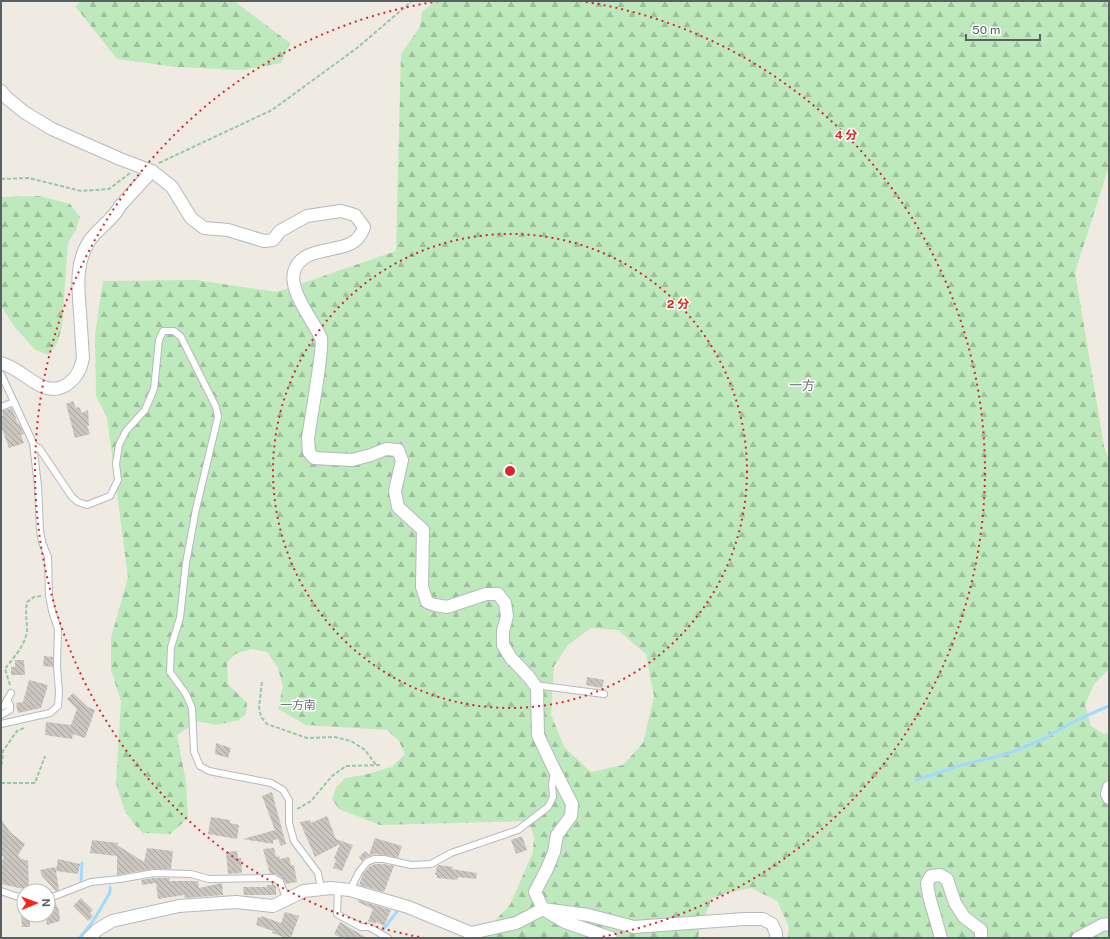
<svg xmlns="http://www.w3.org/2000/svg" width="1110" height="939" font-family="'Public Sans','Noto Sans JP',sans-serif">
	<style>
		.forest { fill: url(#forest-firs); fill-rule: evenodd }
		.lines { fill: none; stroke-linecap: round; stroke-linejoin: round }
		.stream { stroke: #a2daff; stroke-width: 3 }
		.building { fill: url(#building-back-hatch) }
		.service-casing { stroke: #b5b9be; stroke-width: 8 }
		.minor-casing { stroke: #b5b9be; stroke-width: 14 }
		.path { stroke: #94caa1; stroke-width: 2; stroke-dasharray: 4 2; stroke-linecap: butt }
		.service { stroke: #fff; stroke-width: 6 }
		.minor { stroke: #fff; stroke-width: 12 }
		.ring { fill: none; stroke: #d62828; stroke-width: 2; stroke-dasharray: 2 4 }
		.labels { text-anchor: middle; stroke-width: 3; stroke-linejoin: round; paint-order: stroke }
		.neighbourhood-label { font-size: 12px; fill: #6b7176; stroke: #fff }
		.quarter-label { font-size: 13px; fill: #6b7176; stroke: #fff }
		.centre { fill: #d62828; stroke: #fff; stroke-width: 2 }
		.ring-label { font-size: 12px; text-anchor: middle; font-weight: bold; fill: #d62828; stroke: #fff; stroke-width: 3; stroke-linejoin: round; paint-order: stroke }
	</style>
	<defs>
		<pattern id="forest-firs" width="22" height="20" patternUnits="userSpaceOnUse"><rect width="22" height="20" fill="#bee9bc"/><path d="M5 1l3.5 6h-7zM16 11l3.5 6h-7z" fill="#9dc09c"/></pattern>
		<pattern id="building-back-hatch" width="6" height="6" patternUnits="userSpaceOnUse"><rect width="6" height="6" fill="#cac6bf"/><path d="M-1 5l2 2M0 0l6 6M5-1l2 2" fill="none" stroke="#a7a49f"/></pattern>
	</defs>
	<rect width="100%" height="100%" fill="#efebe2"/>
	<g class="forest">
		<path d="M 82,1 L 234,1 L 290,43 L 281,63 L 243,70 L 176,67 L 117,59 L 75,6 Z"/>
		<path d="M 435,1 L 1109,1 L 1109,166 L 1075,272 L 1104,446 L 1109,460 L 1109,669 L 1094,684 L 1085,705 L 1091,726 L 1104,734 L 1109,733 L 1109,938 L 788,938 L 789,927 L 777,901 L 751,888 L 727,893 L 712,898 L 699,931 L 698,938 L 478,938 L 510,905 L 533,852 L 534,836 L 528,821 L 380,825 L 339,809 L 332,799 L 336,788 L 345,778 L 364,775 L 392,767 L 405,754 L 399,741 L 387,730 L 306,725 L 278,709 L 283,686 L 278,668 L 267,652 L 251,649 L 235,654 L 227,663 L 228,684 L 247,703 L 246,714 L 239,720 L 216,725 L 198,721 L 177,735 L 186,782 L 188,818 L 170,834 L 143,833 L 134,824 L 124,809 L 116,783 L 121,701 L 111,670 L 111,638 L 128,577 L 107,417 L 96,396 L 95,334 L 103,281 L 196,280 L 277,292 L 396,251 L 401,54 L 420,27 L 422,12 ZM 591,628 L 618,630 L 646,654 L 654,697 L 643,743 L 623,765 L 591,772 L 565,748 L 551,715 L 554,666 L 568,645 Z"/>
		<path d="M 39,196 L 70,204 L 80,217 L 76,230 L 68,243 L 62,327 L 57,344 L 48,355 L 34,349 L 14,326 L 1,306 L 1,197 Z"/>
	</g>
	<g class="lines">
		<g class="stream">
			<path d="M 916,780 L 965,764 L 1007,754 L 1044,739 L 1053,733 L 1081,718 L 1109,706"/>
			<path d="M 81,882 L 82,863"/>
			<path d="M 382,931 L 399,909"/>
			<path d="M 79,938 C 92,925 101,908 110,892 L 110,887"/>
		</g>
	</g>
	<g class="building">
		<path d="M 73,401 L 76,408 L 79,407 L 82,413 L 88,410 L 89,426 L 87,426 L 90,434 L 75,438 L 66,404 Z"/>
		<path d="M 12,408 L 18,424 L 19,423 L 24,434 L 21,435 L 24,443 L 9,448 L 1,426 L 1,416 L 3,416 L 2,411 Z"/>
		<path d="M 44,656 L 53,657 L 53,667 L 43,666 Z"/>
		<path d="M 15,660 L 24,660 L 25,675 L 11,675 L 11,667 L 15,667 Z"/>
		<path d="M 587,677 L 604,680 L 602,688 L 586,685 Z"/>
		<path d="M 29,680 L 48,685 L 41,708 L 18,713 L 16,703 L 23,702 Z"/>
		<path d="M 73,693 L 88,707 L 95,710 L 85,738 L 73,734 L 72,739 L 45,735 L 46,722 L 71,725 L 77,709 L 67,699 Z"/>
		<path d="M 216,743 L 231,748 L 228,758 L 215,754 Z"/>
		<path d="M 272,792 L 286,844 L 281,846 L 278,839 L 273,840 L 273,844 L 243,839 L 275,830 L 262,796 Z"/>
		<path d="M 327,816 L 336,839 L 353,845 L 342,871 L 333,868 L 336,860 L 334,858 L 340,844 L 315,857 L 300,822 L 310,820 L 311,823 Z"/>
		<path d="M 211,817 L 230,820 L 230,823 L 239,825 L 237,839 L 208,834 Z"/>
		<path d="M 1,819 L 10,832 L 25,844 L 18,855 L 20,857 L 19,858 L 28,861 L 29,886 L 28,890 L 1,884 L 1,863 L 4,857 L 1,855 Z"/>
		<path d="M 522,836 L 527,850 L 516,854 L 511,840 Z"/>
		<path d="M 375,838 L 402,846 L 398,858 L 385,855 L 374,854 L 365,858 L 362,861 L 359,857 L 365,851 L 369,855 Z"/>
		<path d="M 92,840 L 118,843 L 117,845 L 144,862 L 147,848 L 173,851 L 171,869 L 153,869 L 117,875 L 117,856 L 90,853 Z"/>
		<path d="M 274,848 L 276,857 L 279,856 L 280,859 L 289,857 L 291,865 L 294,865 L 297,882 L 286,884 L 283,879 L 276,874 L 270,874 L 263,849 Z"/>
		<path d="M 237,851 L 238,858 L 241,858 L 242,873 L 228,874 L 226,852 Z"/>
		<path d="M 58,859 L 80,864 L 78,874 L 56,871 L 59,890 L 56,891 L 42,876 L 40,870 L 55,867 L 56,870 Z"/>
		<path d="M 375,864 L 384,864 L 394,866 L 384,892 L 359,885 L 363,874 L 370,866 Z"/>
		<path d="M 439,865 L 453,867 L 452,869 L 477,873 L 476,879 L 458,877 L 457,880 L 437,878 L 437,875 L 435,875 L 437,866 Z"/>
		<path d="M 154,878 L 170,878 L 169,881 L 198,881 L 199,888 L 222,883 L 223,895 L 185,898 L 184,895 L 158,899 L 156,883 L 142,885 L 141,880 Z"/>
		<path d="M 272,883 L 277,887 L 276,887 L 276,895 L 244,895 L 243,887 L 267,887 L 267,885 L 272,885 Z"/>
		<path d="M 81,898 L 93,910 L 90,913 L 93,916 L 88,921 L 73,906 Z"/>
		<path d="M 358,900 L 391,910 L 384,926 L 376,922 L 375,924 L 368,921 L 373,909 L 358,902 Z"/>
		<path d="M 48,901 L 55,901 L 59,911 L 60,921 L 47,925 L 45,915 L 48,915 Z"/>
		<path d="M 285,912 L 299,916 L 291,938 L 286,938 L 272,933 L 273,931 L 256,925 L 258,917 L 261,918 L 261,916 L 281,923 Z"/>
		<path d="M 21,915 L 30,915 L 30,927 L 22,927 Z"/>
		<path d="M 340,922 L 367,938 L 341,938 L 334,934 Z"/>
	</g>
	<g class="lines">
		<defs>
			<g id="service">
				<path d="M 1,374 L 33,443 L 38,486 L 40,530 L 42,542 L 48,557 L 49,596 L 52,611 L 58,629 L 57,666 L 59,692 L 58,706 L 50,713 L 1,724"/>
				<path d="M 1,407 L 14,402"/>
				<path d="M 34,446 L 39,448 L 72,497 L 78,502 L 87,505 L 110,496 L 118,480 L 116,464 L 119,445 L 126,431 L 145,410 L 154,389 L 159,340 L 163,331 L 174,331 L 181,337 L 216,407 L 218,417 L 196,509 L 186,563 L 180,618 L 171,647 L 170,672 L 186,694 L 192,708 L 194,752 L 200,766 L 209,771 L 271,783 L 283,790 L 289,800 L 289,823 L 294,841 L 318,873 L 321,888"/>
				<path d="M 535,685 L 604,694"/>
				<path d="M 1,707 L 4,706 L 11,693"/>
				<path d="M 1,715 L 10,710 L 10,705 L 7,700"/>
				<path d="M 338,889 L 337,914 L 361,927 L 369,927 L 388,938"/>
				<path d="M 350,890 L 359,872 L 367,862 L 374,859 L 384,859 L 411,865 L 431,864 L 451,853 L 518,830 L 548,807 L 553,797 L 552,784 L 554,772"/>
				<path d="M 1,891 L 15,896 L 24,898"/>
				<path d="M 48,897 L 55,896 L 91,882 L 120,879 L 154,873 L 191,874 L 209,879 L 274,878 L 280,882 L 287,900"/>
			</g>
			<g id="minor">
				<path d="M 1,91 L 7,98 L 24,112 L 52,129 L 120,159 L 152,171 L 172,187 L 191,218 L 204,228 L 228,230 L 264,241 L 273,240 L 280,231 L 307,216 L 341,211 L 355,215 L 364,227 C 363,230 362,233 360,235 C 349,256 302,242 294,272 C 289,292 313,320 321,338 C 324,344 310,425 308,438 L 309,452 L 314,458 L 352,460 L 371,455 L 386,449 L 398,450 L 402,460 L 395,491 L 398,507 L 423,530 L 422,587 L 427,602 L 435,605 L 447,607 L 486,594 L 498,594 L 505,603 L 507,616 L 503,631 L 503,645 L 511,658 L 529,677 L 537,688 L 538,735 L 552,765 L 572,804 L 571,816 L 557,835 L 554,852 L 547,869 L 535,892 L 543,909 L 565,922 L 611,938"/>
				<path d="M 1,363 C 16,367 27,379 41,386 C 63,396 80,377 83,358 C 82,342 81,327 80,312 C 78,287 75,262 90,240 C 97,229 114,219 120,206 L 152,171"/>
				<path d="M 1109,787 L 1107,794 L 1109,798"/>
				<path d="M 89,938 L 97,930 L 112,921 L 179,906 L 236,902 L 273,906 L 304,891 L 331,888 L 350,890 L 408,907 L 471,933 L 516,923 L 543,909 L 588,915 L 634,927 L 744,919 L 763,919 L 772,924 L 776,933 L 776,938"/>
				<path d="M 941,938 L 929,896 L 927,883 L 931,876 L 940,875 L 947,879 L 955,903 L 964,917 L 981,930 L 981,938"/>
				<path d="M 1078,938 L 1102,925 L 1109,924"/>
			</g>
		</defs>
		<use href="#service" class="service-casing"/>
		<use href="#minor" class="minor-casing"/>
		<g class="path">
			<path d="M 159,163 L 272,110 L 357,48 L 412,1"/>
			<path d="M 1,179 L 29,178 L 81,191 L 109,189 L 130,173"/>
			<path d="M 262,682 L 259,707 L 261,717 L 267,724 L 307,738 L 335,737 L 351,741 L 365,750 L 376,765"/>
			<path d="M 10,685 L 5,669 C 13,658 25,646 27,631 C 27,621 25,612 27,602 L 34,597 L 42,596"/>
			<path d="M 1,771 L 3,751 L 17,731 L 24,728"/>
			<path d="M 1,783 L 35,783 L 45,756"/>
			<path d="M 297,809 L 311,801 L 332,776 L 346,766 L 382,765"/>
		</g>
		<use href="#service" class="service"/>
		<use href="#minor" class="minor"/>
	</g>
	<g class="ring">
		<circle cx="510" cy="471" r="237"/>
		<path d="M419 937A475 475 0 0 1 440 1M580 1A475 475 0 0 1 601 937"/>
	</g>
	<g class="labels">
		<g class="neighbourhood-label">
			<text x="298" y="709">一方南</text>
		</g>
		<g class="quarter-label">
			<text x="802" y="390">一方</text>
		</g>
	</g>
	<circle cx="510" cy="471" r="6" class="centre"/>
	<g class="ring-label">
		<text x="846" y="139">4 分</text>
		<text x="678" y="308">2 分</text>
	</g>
	<rect width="1110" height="939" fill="none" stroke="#5a5f64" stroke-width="4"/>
	<g transform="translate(36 903) rotate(89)"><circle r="19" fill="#ffffff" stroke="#bdbfc1"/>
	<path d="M0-3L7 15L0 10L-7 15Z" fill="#f8261f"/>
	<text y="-6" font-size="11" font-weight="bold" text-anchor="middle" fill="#5a5f64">N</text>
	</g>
	<path d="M966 34v6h74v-6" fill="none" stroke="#5a5f64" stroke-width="2"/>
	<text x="972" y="34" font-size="12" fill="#5a5f64" stroke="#ffffff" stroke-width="3" paint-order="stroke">50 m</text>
</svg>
